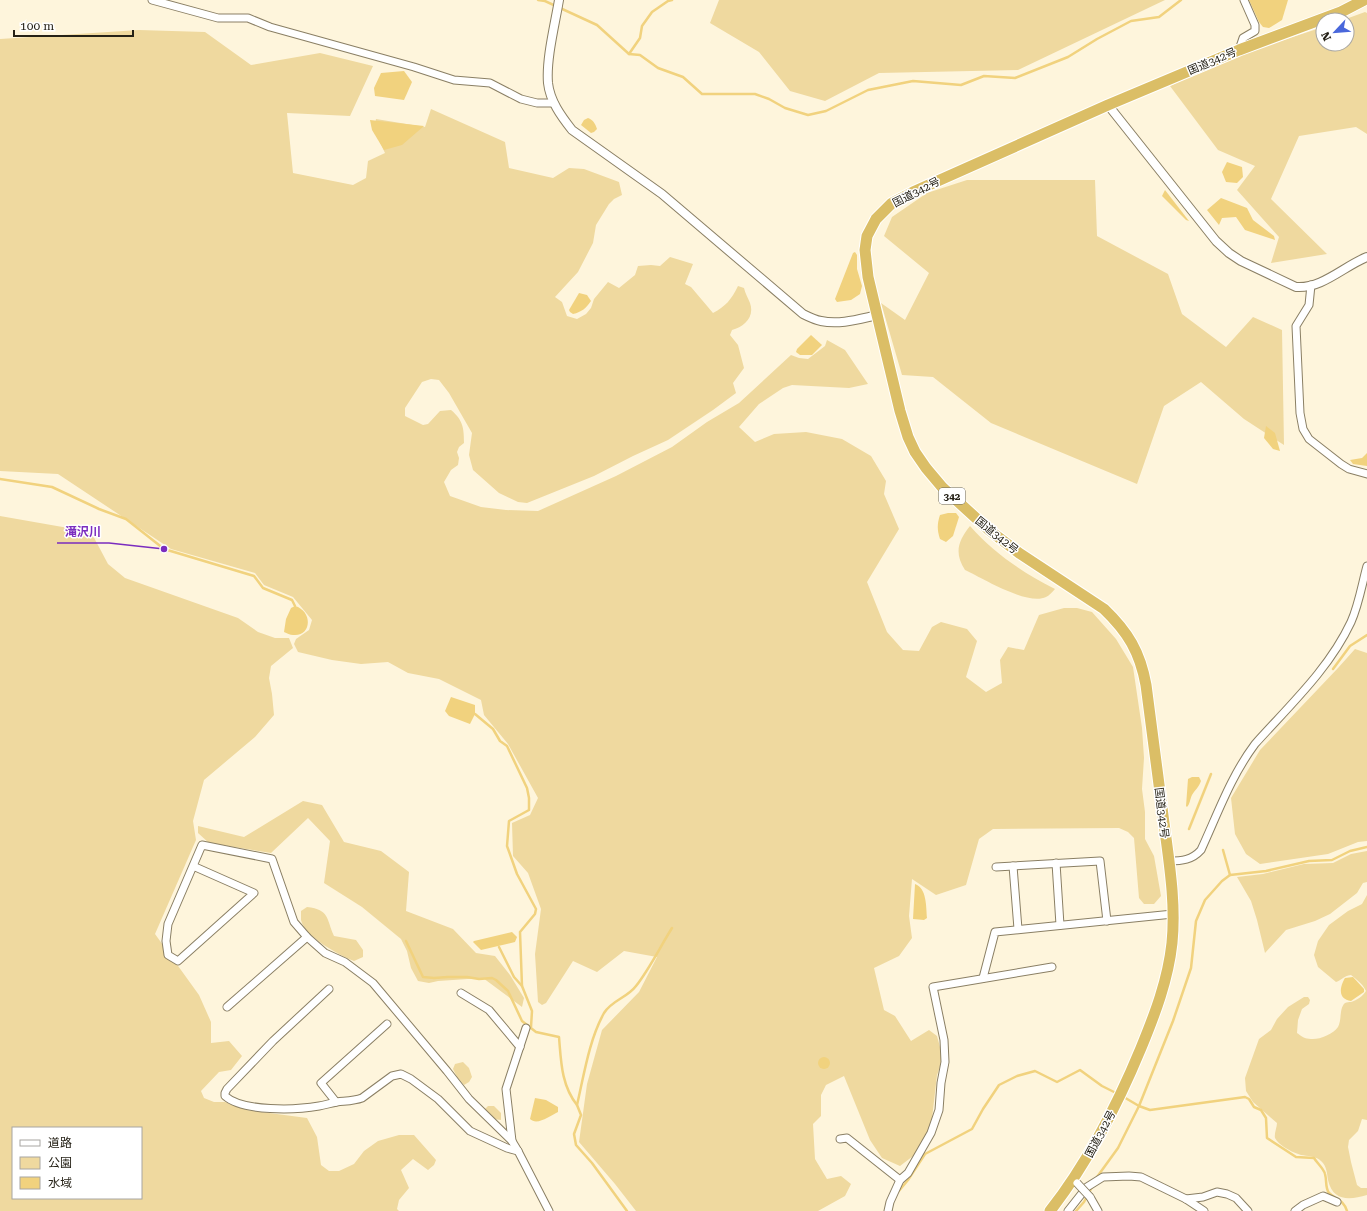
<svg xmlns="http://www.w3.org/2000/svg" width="1367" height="1211" font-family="'Roboto Serif','Noto Sans JP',serif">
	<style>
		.green { fill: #efd99f; fill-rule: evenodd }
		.water { fill: #f1d27e }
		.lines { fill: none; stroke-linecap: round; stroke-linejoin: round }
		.stream { stroke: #f1d27e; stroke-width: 2.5 }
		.minor-casing { stroke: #8a7f64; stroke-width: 9 }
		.tertiary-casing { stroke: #8a7f64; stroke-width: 10 }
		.trunk-casing { stroke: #fff; stroke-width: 13 }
		.minor { stroke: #fff; stroke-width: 7 }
		.tertiary { stroke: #fff; stroke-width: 8 }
		.trunk { stroke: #dbbe66; stroke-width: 11 }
		.minor-bridge-casing { stroke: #8a7f64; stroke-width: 9; stroke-linecap: butt }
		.minor-bridge { stroke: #fff; stroke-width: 7 }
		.labels { text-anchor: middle; stroke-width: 3; stroke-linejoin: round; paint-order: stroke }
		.shield { fill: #fff; stroke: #66645c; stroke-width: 1 }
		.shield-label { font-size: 10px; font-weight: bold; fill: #252116 }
		.street-label { font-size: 11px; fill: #252116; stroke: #fff }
		.leader { fill: none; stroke: #7b2cbf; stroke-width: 1.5 }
		.callout-dot { fill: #7b2cbf; stroke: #fff; stroke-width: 1.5 }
		.callout-label { font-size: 12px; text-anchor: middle; font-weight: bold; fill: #7b2cbf; stroke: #fff; stroke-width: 3; stroke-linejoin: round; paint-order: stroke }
	</style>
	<rect width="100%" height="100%" fill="#fef5dc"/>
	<g class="green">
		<path d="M 719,0 L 1165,0 L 1018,70 L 879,73 L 825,101 L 790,91 L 759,52 L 710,23 Z"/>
		<path d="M 1365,12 L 1367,13 L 1367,134 L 1356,127 L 1299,136 L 1271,199 L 1327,254 L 1271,263 L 1279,237 L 1237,190 L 1255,166 L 1218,150 L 1170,86 L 1232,57 L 1323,27 L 1323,44 L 1347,44 L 1347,20 L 1343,20 Z"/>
		<path d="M 139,30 L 205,32 L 251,65 L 320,53 L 373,66 L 350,116 L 287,113 L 293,173 L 353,185 L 366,178 L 368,161 L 385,153 L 374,130 L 376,119 L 425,127 L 431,109 L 505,142 L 509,168 L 553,178 L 569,168 L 584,169 L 619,182 L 622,195 L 614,199 L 609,204 L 596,225 L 593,243 L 578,272 L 555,297 L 562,302 L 567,316 L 577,319 L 586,314 L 591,308 L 594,299 L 608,282 L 619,288 L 635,275 L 638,266 L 651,265 L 660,266 L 670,257 L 693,264 L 685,284 L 691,287 L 713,313 C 726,306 731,300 738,286 L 744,288 C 745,293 748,298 750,303 C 755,317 744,327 732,330 L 730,335 L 738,345 L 744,368 L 733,383 L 736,393 L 713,410 L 668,440 L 633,456 L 594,476 L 527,503 L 518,502 L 499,493 L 473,470 L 469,455 L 472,433 L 449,393 L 439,380 L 431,379 L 422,382 L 405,408 L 405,416 L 423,425 L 428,424 L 440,411 L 451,410 C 463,420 464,428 464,443 L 459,447 L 457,452 L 459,458 L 458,465 L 451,470 L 444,482 L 450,496 L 481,507 L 506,510 L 538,511 L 616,476 L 672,447 L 707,422 L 739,403 L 791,355 L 799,358 L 808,359 L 825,346 L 827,340 L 845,350 L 868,384 L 849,388 L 792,385 L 783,388 L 759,404 L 739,427 L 755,442 L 774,434 L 806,432 L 842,439 L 871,456 L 886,481 L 884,494 L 899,529 L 867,582 L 887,632 L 903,650 L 919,651 L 932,627 L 941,622 L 967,629 L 977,641 L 966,677 L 986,692 L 1002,683 L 1000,660 L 1008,647 L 1024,650 L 1039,615 L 1064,608 L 1077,608 L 1092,612 L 1116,639 L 1133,667 L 1142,728 L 1144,758 L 1142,789 L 1145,812 L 1145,839 L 1154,856 L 1161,896 L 1154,904 L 1144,904 L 1139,898 L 1134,838 L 1128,832 L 1119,828 L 993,829 L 979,839 L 966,885 L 936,895 L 912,879 L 909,916 L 912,938 L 899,956 L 874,968 L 884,1010 L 895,1016 L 911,1041 L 929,1030 L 937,1036 L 943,1058 L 937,1075 L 931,1127 L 917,1153 L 900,1166 L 882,1158 L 870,1140 L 844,1076 L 826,1085 L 821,1095 L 821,1116 L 813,1124 L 815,1159 L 827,1179 L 841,1176 L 851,1184 L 845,1196 L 818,1211 L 636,1211 L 615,1184 L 579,1142 L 587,1084 L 602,1030 L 639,992 L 657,957 L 624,951 L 597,972 L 573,961 L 546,1003 L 542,1005 L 538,1002 L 535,954 L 541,909 L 528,873 L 513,856 L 512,823 L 530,815 L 538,798 L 508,744 L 484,715 L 481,700 L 439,679 L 408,673 L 388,662 L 361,664 L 332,660 L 298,652 L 294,644 L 296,639 L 309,630 L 312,620 L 293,597 L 264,585 L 255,573 L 171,549 L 58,474 L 0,471 L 0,39 Z"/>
		<path d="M 967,180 L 1095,180 L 1097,236 L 1168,274 L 1182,314 L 1226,347 L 1253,317 L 1282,330 L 1284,445 L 1244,419 L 1201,382 L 1164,406 L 1137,484 L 991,423 L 933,377 L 902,375 L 881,303 L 905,320 L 929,273 L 884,236 L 892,217 L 927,193 Z"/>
		<path d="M 0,516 L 91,532 L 108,564 L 125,578 L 238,618 L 258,632 L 275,638 L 289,638 L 293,648 L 271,666 L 269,678 L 272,694 L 274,715 L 255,737 L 204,780 L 193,821 L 196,840 L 155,934 L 199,995 L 211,1022 L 211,1043 L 229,1041 L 242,1056 L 231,1070 L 219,1072 L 201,1091 L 204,1098 L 214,1102 L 225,1102 L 247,1110 L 307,1118 L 317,1137 L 321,1165 L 329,1171 L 339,1171 L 354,1164 L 364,1151 L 378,1141 L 399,1135 L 414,1135 L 436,1160 L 434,1165 L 428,1170 L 413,1159 L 401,1170 L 409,1188 L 399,1200 L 397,1209 L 399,1211 L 0,1211 ZM 13,1128 L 141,1128 L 141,1198 L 13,1198 Z"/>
		<path d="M 970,526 C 994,553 1023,573 1055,589 C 1052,592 1049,596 1046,597 C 1028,606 982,578 965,570 C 954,553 958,541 970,526 Z"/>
		<path d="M 1355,649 L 1367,653 L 1367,841 L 1358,842 L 1328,854 L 1260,864 L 1246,854 L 1235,834 L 1231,798 L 1260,750 L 1338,668 Z"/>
		<path d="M 303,801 L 322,805 L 344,842 L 381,851 L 409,872 L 406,911 L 453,929 L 476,953 L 495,956 L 510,975 L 524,998 L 522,1007 L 483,978 L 438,981 L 429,983 L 418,981 L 411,968 L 407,951 L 401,939 L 362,907 L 324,883 L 330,841 L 308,818 L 271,853 L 209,843 L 198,833 L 198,826 L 244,837 Z"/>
		<path d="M 1367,851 L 1367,882 L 1363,883 L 1357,893 L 1330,914 L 1315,921 L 1286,930 L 1265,953 L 1257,920 L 1251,901 L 1237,877 L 1263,874 L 1304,864 L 1333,863 L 1351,854 Z"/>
		<path d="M 1367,895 L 1367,1120 L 1362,1119 L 1358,1131 L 1349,1140 L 1348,1147 L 1351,1162 L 1357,1185 L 1361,1188 L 1367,1188 L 1367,1195 C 1350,1200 1333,1202 1328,1180 C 1327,1174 1327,1166 1321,1161 C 1316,1156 1307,1156 1301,1155 C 1294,1153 1289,1150 1284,1147 C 1281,1145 1277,1142 1275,1138 C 1274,1134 1277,1127 1277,1123 L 1253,1102 L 1246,1091 L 1245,1078 L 1259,1039 L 1271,1030 L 1277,1019 L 1288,1007 L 1304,997 L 1308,997 L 1310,1000 L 1309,1004 L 1302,1009 L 1298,1020 L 1297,1033 C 1301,1036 1305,1039 1311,1039 C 1319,1040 1333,1034 1338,1027 C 1342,1020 1339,1008 1345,1003 C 1347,1002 1349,1002 1351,1002 C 1357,1000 1363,996 1366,991 C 1362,983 1357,980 1351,975 C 1343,976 1342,980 1336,982 L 1318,967 L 1314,955 L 1318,941 L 1329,925 L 1348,911 L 1362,904 Z"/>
		<path d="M 307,907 C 330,910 326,918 334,936 L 356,940 L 363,950 L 363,957 L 354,961 C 339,955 305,937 301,920 C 301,917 301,914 301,911 Z"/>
		<path d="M 463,1062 L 469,1068 L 472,1077 L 469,1082 L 464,1085 L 457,1077 L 453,1069 L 455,1064 Z"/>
		<path d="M 488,1106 L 494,1106 L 501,1113 L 501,1120 L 493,1119 L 485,1109 Z"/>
	</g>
	<g class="water">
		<path d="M 1249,0 L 1288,0 L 1282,20 L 1269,28 L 1263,27 L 1259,22 Z"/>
		<path d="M 404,71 L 412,82 L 404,100 L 375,96 L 374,88 L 381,73 Z"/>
		<path d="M 588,118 C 593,120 595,123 597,129 L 594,132 L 591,133 L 581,125 L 584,120 Z"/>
		<path d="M 370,120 L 424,126 L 402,145 L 384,150 L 372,130 Z"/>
		<path d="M 1227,162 L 1242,167 L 1243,177 L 1237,183 L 1226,182 L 1222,172 Z"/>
		<path d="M 1165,190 L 1189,221 L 1186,220 L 1162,196 Z"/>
		<path d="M 1221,198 L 1247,208 L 1253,220 L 1274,236 L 1275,240 L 1245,230 L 1236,217 L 1222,218 L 1219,225 L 1207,210 Z"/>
		<path d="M 855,252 L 857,255 L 857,269 L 862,286 L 860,294 L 851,300 L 837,302 L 835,299 L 853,253 Z"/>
		<path d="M 579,293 L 587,295 L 591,301 C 586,308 582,312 573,314 L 570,312 L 569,310 Z"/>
		<path d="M 811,335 L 822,345 L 812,355 L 800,355 L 796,352 L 797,349 Z"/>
		<path d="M 1266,426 L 1275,433 L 1280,451 L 1273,449 L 1264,438 Z"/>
		<path d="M 1367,453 L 1367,466 L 1353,464 L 1350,460 L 1362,458 Z"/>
		<path d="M 948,513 L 956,513 L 959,517 L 953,536 L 946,542 L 940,539 C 937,530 937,524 940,515 Z"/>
		<path d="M 295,606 C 313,611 312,637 293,635 C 290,635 287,633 284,632 L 286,619 L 291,608 Z"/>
		<path d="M 451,697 L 475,705 L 475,714 L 470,724 L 449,716 L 445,711 Z"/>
		<path d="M 1192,777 L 1199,777 L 1201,781 C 1199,787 1195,790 1192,795 C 1190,799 1190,804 1187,807 L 1186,806 L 1188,779 Z"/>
		<path d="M 915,884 C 927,888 926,907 927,918 L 924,920 L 913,919 Z"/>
		<path d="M 512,932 L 517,937 L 515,942 L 481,950 L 473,942 L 474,941 Z"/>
		<path d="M 1353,977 L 1364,989 L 1364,992 L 1351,1001 C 1337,999 1340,986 1345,978 Z"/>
		<circle cx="824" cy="1063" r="6"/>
		<path d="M 535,1098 L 546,1100 L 558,1107 L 558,1112 C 550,1116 537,1126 530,1119 Z"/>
	</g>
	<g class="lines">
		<g class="stream">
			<path d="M 538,0 L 545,1 L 597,25 L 629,54 L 640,55 L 658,68 L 683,77 L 702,94 L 755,94 L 769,99 L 785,108 L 808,115 L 826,111 L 868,90 L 913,81 L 961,85 L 984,76 L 1015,78 L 1068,57 L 1097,39 L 1131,21 L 1159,17 L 1181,0"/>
			<path d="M 629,54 L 640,38 L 642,26 L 652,12 L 668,1 L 672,0"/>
			<path d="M 0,479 L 52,487 L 99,509 L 126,519 L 164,549 L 254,576 L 263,588 L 292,600 L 295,606"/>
			<path d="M 1333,669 L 1350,646 L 1367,635"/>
			<path d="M 475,714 L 493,729 L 500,741 L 507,746 L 527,788 L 529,798 L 529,810 L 509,821 L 507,846 L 517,874 L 536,909 L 535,914 L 520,932 L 522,986"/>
			<path d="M 1189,829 L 1211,774"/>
			<path d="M 1223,850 L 1230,875"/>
			<path d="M 406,941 L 423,977 L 434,978 L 448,977 L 467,977 L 479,979 L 492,978 L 496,980 L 508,991 L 522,1021 L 536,1032 L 559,1037 C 561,1060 561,1085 577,1105"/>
			<path d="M 499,947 L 514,977 L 522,986 L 532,1011 L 531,1027"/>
			<path d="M 1122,1096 L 1139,1106 L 1150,1110 L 1245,1097 L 1249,1099 L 1254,1107 L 1261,1110 L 1266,1118 L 1267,1138 L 1296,1157 L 1314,1158 C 1317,1163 1324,1169 1325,1174 C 1327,1181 1325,1188 1329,1193 C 1336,1200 1343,1199 1347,1211"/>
			<path d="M 1097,1177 L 1118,1148 L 1139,1106 L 1173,1021 L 1191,968 L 1196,921 L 1205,900 L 1222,881 L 1230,875 L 1266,871 L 1309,861 L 1332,860 L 1350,851 L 1367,847"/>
			<path d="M 898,1192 L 908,1180 L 925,1154 L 972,1129 L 983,1109 L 999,1085 L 1017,1076 L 1035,1071 L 1057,1082 L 1080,1070 L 1102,1086 L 1118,1094"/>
			<path d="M 627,1211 L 592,1163 L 576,1145 L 574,1134 L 581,1115 L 577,1105 C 584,1075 589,1040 604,1013 C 612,1000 627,998 636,986 C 650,968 660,947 672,928"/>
			<path d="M 1076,1211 L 1084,1202 L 1092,1187"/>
		</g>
		<defs>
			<g id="minor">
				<path d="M 152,0 L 218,18 L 248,18 L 270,27 L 414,67 L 454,80 L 490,83 L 521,99 L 537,103 L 554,103"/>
				<path d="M 1239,50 L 1243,38 L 1255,31 L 1255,25 L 1244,0"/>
				<path d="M 1311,285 L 1309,305 L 1296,326 L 1300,413 L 1303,429 L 1309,439 L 1341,464 L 1349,469 L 1367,474"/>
				<path d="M 1169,861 C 1182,861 1192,860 1201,850 C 1218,813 1231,776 1255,744 C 1290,705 1329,669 1351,622 C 1359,604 1362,584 1367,566"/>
				<path d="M 1056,863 L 1060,925"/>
				<path d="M 193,866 L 254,893 L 178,961 L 168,955 L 166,941 L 168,924 L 202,845 L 272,859 L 294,922 L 307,937 L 325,953 L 345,962 L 373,983 L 447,1071 L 469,1099 L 512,1141 L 518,1151 L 549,1211"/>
				<path d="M 1013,866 L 1018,929"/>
				<path d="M 996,867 L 1100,861 L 1107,921"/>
				<path d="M 983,978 L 995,932 L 1173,914"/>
				<path d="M 329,989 L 273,1041 L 227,1089 L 225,1093 L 225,1096 C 243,1112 296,1110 319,1106 C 325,1105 331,1103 337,1102 C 345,1101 354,1101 362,1098 L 392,1076 L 401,1074 L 411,1079 L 438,1099 L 470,1131 L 507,1148 L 518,1151"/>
				<path d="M 461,993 L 489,1010 L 520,1047"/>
				<path d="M 227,1007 L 307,937"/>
				<path d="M 336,1102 L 321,1083 L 387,1024"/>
				<path d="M 840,1139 L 847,1138 L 900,1180"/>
				<path d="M 512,1141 L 506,1089 L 526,1028"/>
				<path d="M 1090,1197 L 1098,1211"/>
				<path d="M 1186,1199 L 1203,1197 L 1217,1192 L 1227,1194 L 1236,1198 L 1248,1211"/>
				<path d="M 888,1211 L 890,1202 L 900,1180 L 908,1173 L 931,1133 L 939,1110 L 941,1083 L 945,1062 L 944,1040 L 933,987 L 1052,967"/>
				<path d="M 1068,1211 L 1087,1187 L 1103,1177 L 1129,1176 L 1141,1177 L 1186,1199 L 1204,1211"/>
				<path d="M 1295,1211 L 1303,1205 L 1323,1196 L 1337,1202"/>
			</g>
			<g id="tertiary">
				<path d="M 559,0 C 555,24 546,59 548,83 C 550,101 561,116 572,130 L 662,194 L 803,314 C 809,317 815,320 821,321 C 840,325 859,319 878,315"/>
				<path d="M 1108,105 L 1216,241 L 1229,253 L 1241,261 L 1296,287 C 1322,289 1344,266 1367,257"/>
			</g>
			<path id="trunk" d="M 1050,1211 C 1089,1161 1117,1106 1141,1048 C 1155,1014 1168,980 1172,943 C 1176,903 1169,862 1164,823 C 1158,777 1152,731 1146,685 C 1140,652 1128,632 1104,609 L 1019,553 L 989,530 L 942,487 L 926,468 L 915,452 L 908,437 L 900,411 L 868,277 L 865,250 L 867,236 L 876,219 L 892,203 L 913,192 L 1108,105 L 1239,50 L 1341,12 L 1364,0"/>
		</defs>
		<use href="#minor" class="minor-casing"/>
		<use href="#tertiary" class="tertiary-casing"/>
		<use href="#trunk" class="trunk-casing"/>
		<use href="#minor" class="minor"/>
		<use href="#tertiary" class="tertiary"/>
		<use href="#trunk" class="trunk"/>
		<defs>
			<path id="minor-bridge" d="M 1077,1183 L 1090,1197"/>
		</defs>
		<use href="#minor-bridge" class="minor-bridge-casing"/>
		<use href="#minor-bridge" class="minor-bridge"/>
	</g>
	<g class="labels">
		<rect class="shield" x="939" y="488" width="26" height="16" rx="3"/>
		<g class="shield-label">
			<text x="952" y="500">342</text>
		</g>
		<g class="street-label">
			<text transform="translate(1212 61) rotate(-23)" y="4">国道342号</text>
			<text transform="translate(916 192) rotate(-27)" y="4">国道342号</text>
			<text transform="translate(997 535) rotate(39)" y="4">国道342号</text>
			<text transform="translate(1162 813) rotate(83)" y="4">国道342号</text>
			<text transform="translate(1100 1134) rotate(-62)" y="4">国道342号</text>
		</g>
	</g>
	<path class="leader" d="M164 549L109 543H57"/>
	<circle class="callout-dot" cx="164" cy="549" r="4"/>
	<g class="callout-label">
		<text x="83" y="536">滝沢川</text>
	</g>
	<rect x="12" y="1127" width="130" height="72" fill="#ffffff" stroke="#a8a6a2"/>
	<rect x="20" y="1140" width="20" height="6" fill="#ffffff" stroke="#a8a6a2"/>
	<text x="48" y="1147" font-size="12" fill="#252116">道路</text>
	<rect x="20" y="1157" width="20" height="12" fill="#efd99f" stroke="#a8a6a2"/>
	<text x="48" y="1167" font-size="12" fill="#252116">公園</text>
	<rect x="20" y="1177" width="20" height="12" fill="#f1d27e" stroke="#a8a6a2"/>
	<text x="48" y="1187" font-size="12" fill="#252116">水域</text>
	<g transform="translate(1335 32) rotate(244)"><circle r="19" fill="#ffffff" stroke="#a8a6a2"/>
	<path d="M0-3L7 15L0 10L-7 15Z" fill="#4967db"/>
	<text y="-6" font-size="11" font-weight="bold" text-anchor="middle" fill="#252116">N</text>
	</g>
	<path d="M14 30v6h119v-6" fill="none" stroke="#252116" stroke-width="2"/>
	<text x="20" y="30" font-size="12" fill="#252116" stroke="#ffffff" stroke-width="3" paint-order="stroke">100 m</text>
</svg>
